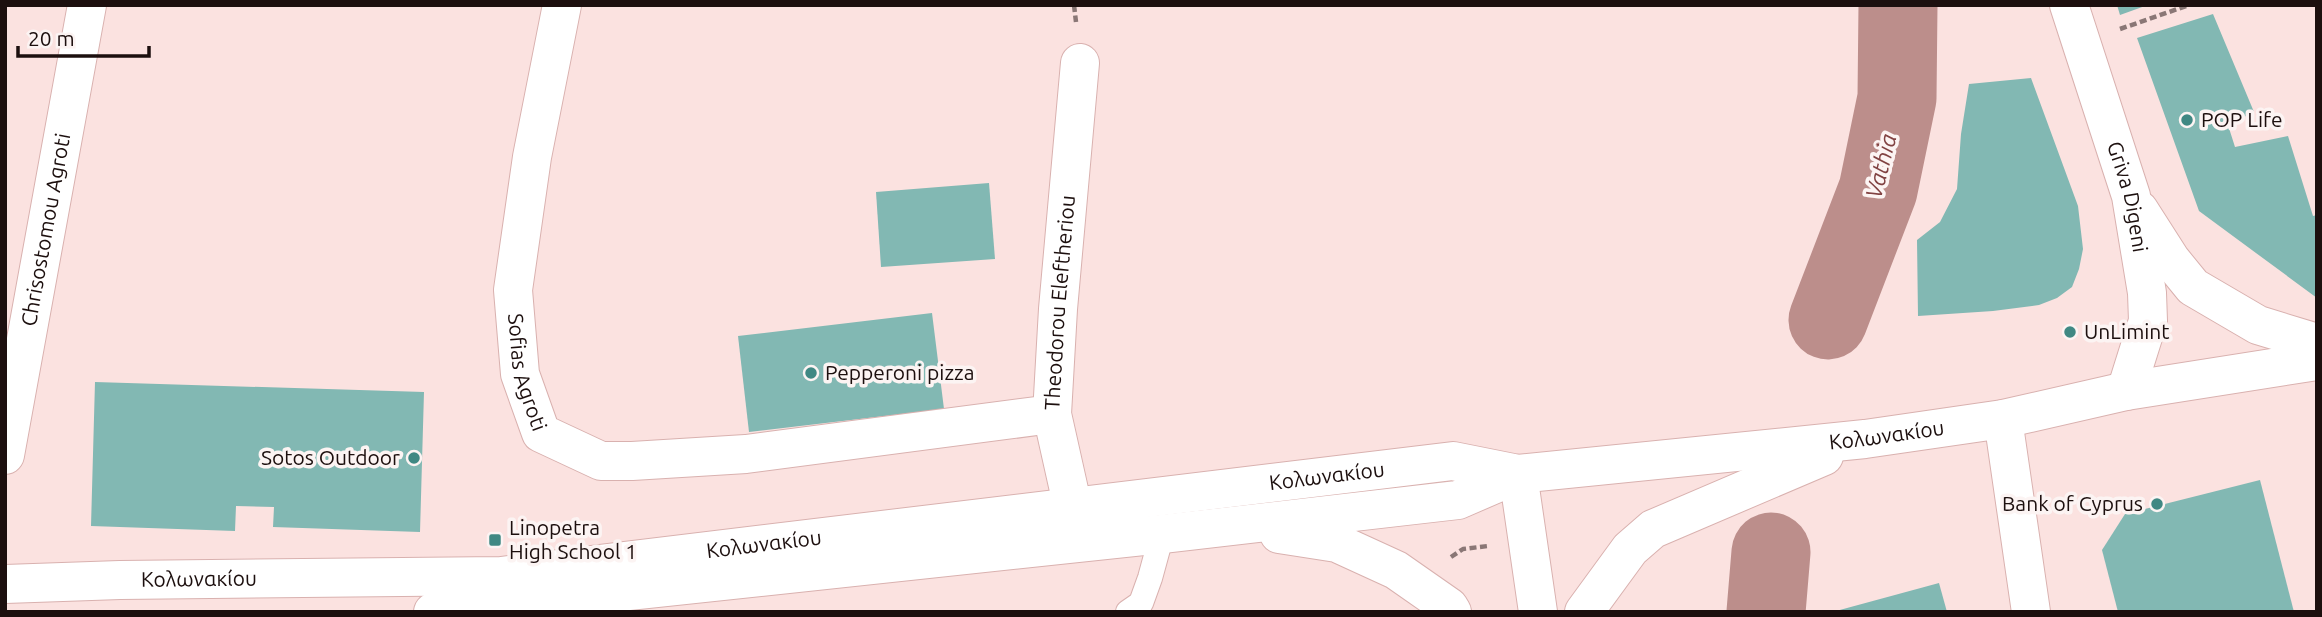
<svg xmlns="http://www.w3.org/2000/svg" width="2322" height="617" font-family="Ubuntu,sans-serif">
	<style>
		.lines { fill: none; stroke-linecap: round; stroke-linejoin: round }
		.river { stroke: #bc8e8b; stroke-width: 79 }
		.building { fill: #82b8b3 }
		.service-casing { stroke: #d9b1af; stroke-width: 26 }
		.minor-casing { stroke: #d9b1af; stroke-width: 40 }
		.tertiary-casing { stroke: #d9b1af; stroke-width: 40 }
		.secondary-casing { stroke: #d9b1af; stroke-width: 40 }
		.path { stroke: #8a7776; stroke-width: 4.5; stroke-dasharray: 7 3.5; stroke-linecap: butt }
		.service { stroke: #fff; stroke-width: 24 }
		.minor { stroke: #fff; stroke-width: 38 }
		.tertiary { stroke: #fff; stroke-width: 38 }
		.secondary { stroke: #fff; stroke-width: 38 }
		.poi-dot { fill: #408883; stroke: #fcf4f3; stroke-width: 2.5 }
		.labels { text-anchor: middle; stroke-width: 7; stroke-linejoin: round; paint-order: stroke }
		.poi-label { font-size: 21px; fill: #1c0f0e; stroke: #fcf4f3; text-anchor: start }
		.street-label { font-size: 21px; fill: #1c0f0e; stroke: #fcf4f3 }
		.water-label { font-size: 23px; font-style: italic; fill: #814242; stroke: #fcf4f3 }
	</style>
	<rect width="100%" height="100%" fill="#fbe2e0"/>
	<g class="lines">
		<g class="river">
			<path d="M 1828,320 L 1878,190 L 1897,98 L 1898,5"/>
			<path d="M 1766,612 L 1771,552"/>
		</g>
	</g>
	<g class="building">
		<path d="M 2117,5 L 2145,5 L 2145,6 L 2120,15 Z"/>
		<path d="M 2213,14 L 2254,112 L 2228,125 L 2235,147 L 2288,136 L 2313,216 L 2317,215 L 2317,298 L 2199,211 L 2137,38 Z"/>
		<path d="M 2031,78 L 2078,206 L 2083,249 L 2079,269 L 2072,287 L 2057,298 L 2039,305 L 1993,311 L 1918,316 L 1917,240 L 1940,222 L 1957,189 L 1961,134 L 1969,84 Z"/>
		<path d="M 989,183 L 995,259 L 881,267 L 876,192 Z"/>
		<path d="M 932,313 L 944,409 L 749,432 L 738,336 Z"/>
		<path d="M 95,382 L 424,392 L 420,532 L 273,527 L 274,507 L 236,506 L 235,531 L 91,526 Z"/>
		<path d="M 2260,480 L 2294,612 L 2118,612 L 2102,550 L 2125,514 Z"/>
		<path d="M 1939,583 L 1947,612 L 1836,612 L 1836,611 Z"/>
	</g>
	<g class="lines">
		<defs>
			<path id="service" d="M 1128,612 L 1141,603 L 1150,578 L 1162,534"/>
			<g id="minor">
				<path id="s1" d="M 562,5 L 532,157 L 513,290 L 520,374 L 541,433 L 601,461 L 632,461 L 746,454 L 1052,414"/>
				<path id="s2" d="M 5,455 L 87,5"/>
				<path id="s3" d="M 1073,540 L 1073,508 L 1052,414 L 1058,309 L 1080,63"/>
			</g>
			<g id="tertiary">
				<path id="s4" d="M 2069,5 L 2131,196 L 2147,293 L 2148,321 L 2126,391"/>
				<path d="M 2139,210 L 2171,260 L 2193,287 L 2258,325 L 2317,343"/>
				<path d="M 2003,419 L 2031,612"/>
			</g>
			<g id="secondary">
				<path d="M 1518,474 L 1538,612"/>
				<path d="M 1279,534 L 1337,543 L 1396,570 L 1449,607 L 1452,612"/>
				<path id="s5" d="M 5,584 L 120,580 L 501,576 L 1453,461 L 1518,474 L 1865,439 L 2003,419 L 2126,391 L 2317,361"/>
				<path d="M 433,612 L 1162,534 L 1458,500 L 1518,474"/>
				<path d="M 1584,612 L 1630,549 L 1653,529 L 1824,456"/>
			</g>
		</defs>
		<use href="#service" class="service-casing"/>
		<use href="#minor" class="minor-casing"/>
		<use href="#tertiary" class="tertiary-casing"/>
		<use href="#secondary" class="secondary-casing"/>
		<g class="path">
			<path d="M 1074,5 L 1076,22"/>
			<path d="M 2120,29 L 2189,5"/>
			<path d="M 1451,557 L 1463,549 L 1488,546"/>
		</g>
		<use href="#service" class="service"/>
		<use href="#minor" class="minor"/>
		<use href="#tertiary" class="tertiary"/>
		<use href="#secondary" class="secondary"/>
	</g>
	<g class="poi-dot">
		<circle cx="2187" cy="120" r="7"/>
		<circle cx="2070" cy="332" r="7"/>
		<circle cx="811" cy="373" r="7"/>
		<circle cx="414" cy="458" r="7"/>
		<circle cx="2157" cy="504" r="7"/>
		<rect x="488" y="533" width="14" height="14" rx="3.5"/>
	</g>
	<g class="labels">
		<g class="poi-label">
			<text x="2201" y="127">POP Life</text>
			<text x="2084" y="339">UnLimint</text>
			<text x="825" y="380">Pepperoni pizza</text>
			<text x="400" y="465" text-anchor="end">Sotos Outdoor</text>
			<text x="2143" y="511" text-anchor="end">Bank of Cyprus</text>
			<text x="509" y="535">Linopetra<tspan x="509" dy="24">High School 1</tspan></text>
		</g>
		<g class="street-label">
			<text dy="7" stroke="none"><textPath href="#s4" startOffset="201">Griva Digeni</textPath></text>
			<text dy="7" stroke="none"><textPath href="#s2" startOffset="229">Chrisostomou Agroti</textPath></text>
			<text dy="7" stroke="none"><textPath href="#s3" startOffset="240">Theodorou Eleftheriou</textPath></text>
			<text dy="7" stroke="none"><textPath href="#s1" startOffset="373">Sofias Agroti</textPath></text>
			<text dy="7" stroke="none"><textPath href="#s5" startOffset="1892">Κολωνακίου</textPath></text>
			<text dy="7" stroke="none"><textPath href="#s5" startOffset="1328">Κολωνακίου</textPath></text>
			<text dy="7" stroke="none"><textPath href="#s5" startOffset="761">Κολωνακίου</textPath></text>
			<text dy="7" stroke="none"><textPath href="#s5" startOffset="194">Κολωνακίου</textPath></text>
		</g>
		<g class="water-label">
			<text transform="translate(1881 166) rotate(-76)" y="8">Vathia</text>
		</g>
	</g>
	<rect width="2322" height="617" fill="none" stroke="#1c0f0e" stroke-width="14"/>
	<path d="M18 46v10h131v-10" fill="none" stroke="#1c0f0e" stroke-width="3.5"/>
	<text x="28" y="46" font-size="21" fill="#1c0f0e" stroke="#fcf4f3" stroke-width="5" paint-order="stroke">20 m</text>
</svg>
